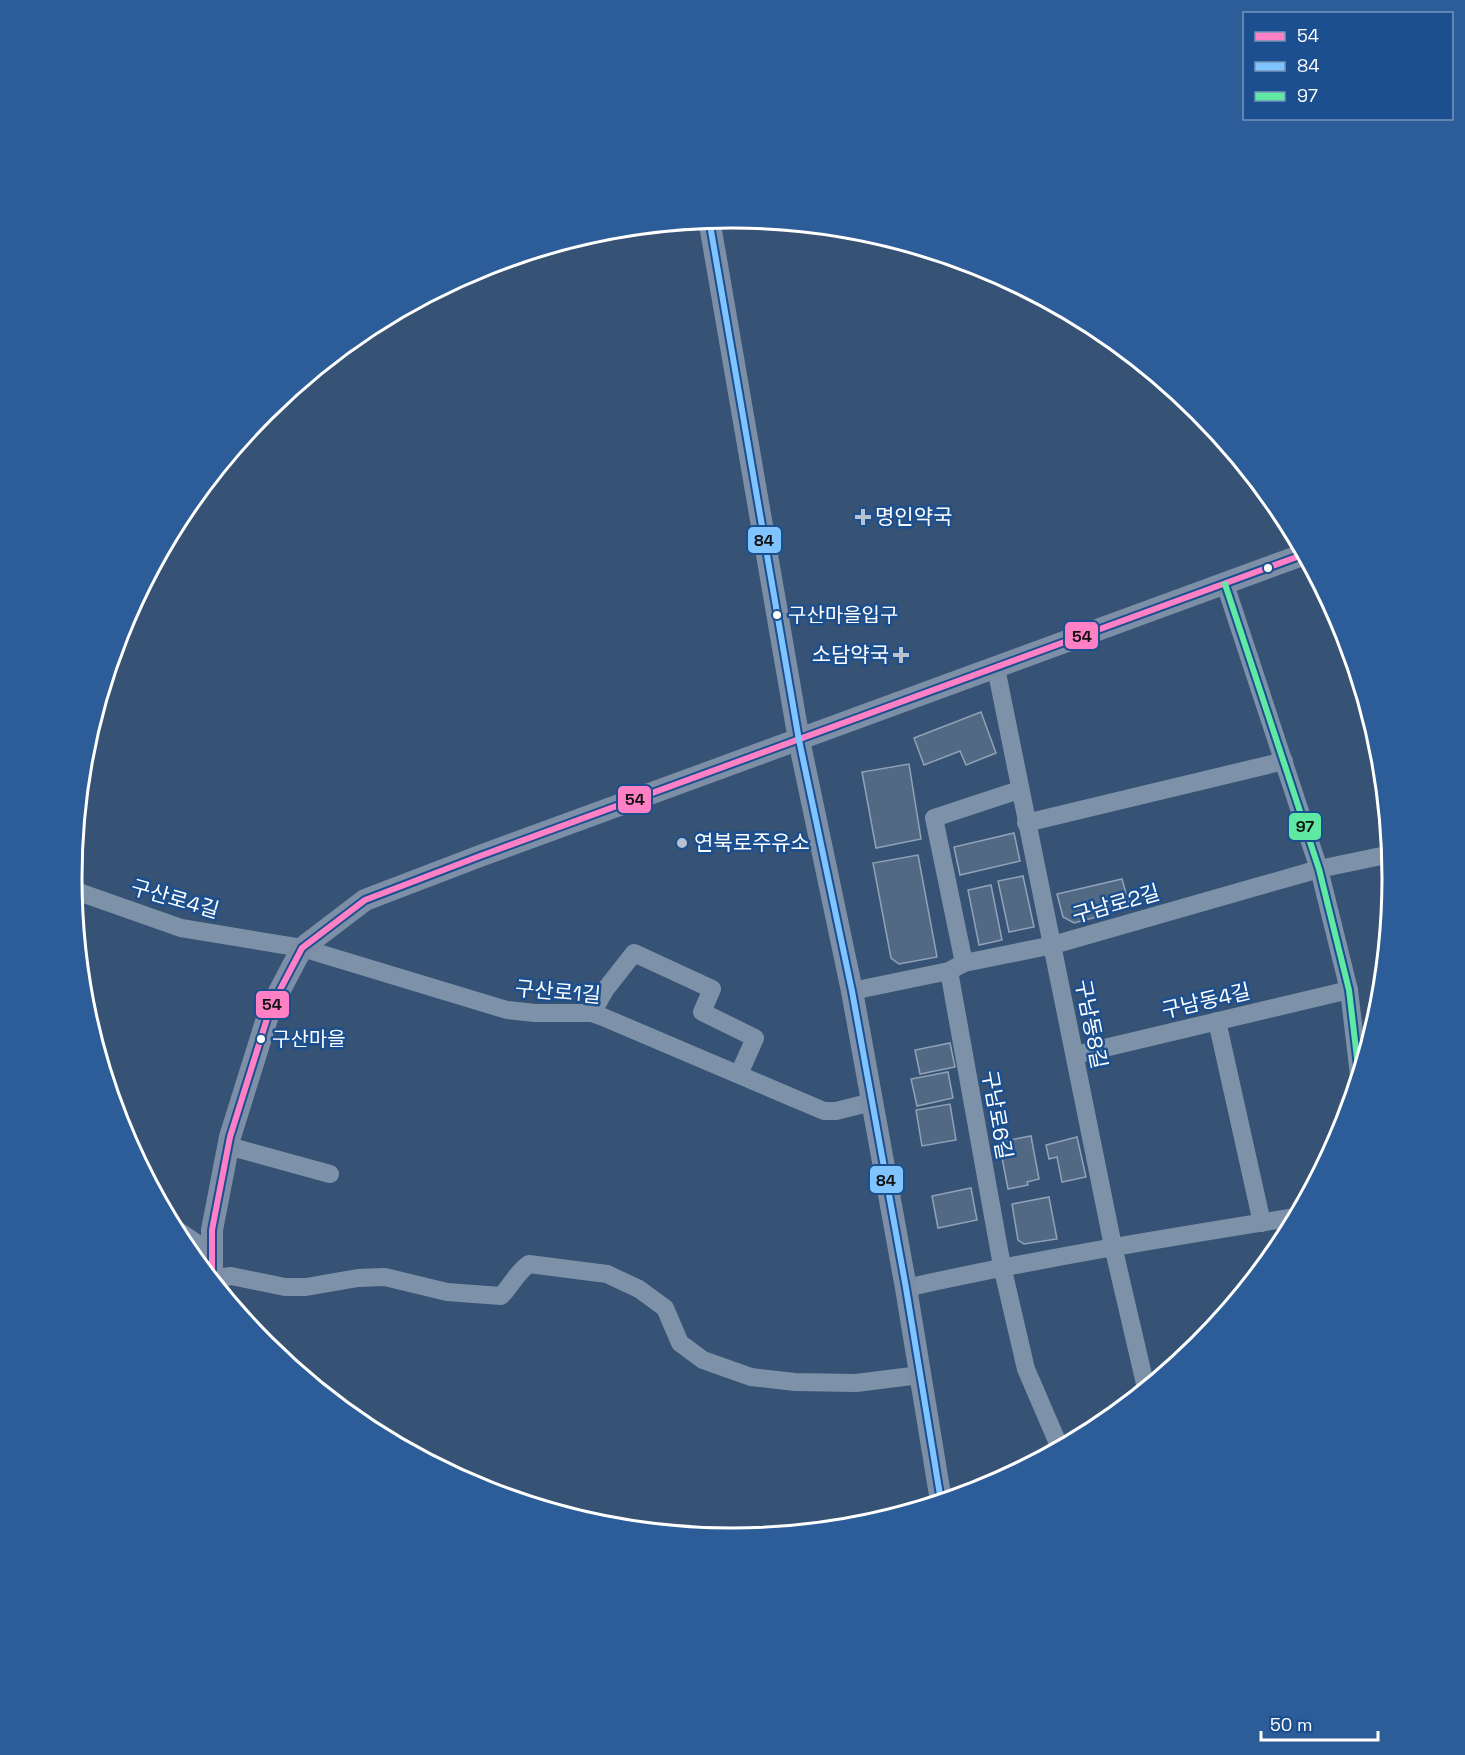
<svg xmlns="http://www.w3.org/2000/svg" width="1465" height="1755" font-family="'Space Grotesk','Noto Sans KR',sans-serif">
	<style>
		.building { fill: #526984; stroke: #92a2b6; stroke-width: 1.5 }
		.lines { fill: none; stroke-linecap: round; stroke-linejoin: round }
		.minor { stroke: #7d92a8; stroke-width: 18 }
		.major { stroke: #7d8ea7; stroke-width: 22 }
		.bus-1-casing { stroke: #1b4f8f; stroke-width: 10 }
		.bus-2-casing { stroke: #1b4f8f; stroke-width: 10 }
		.bus-3-casing { stroke: #1b4f8f; stroke-width: 10 }
		.bus-1 { stroke: #ff80c5; stroke-width: 6 }
		.bus-2 { stroke: #80c4ff; stroke-width: 6 }
		.bus-3 { stroke: #60e9a3; stroke-width: 6 }
		.poi-dot { fill: #b9c2ce; stroke: #1b4f8f; stroke-width: 2 }
		.bus-dot { fill: #fff; stroke: #1b4f8f; stroke-width: 2 }
		.labels { text-anchor: middle; stroke-width: 5; stroke-linejoin: round; paint-order: stroke }
		.bus-label { font-size: 20px; fill: #fff; stroke: #1b4f8f; text-anchor: start }
		.poi-label { font-size: 21px; fill: #fff; stroke: #1b4f8f; text-anchor: start }
		.street-label { font-size: 21px; fill: #fff; stroke: #1b4f8f }
		.rim { fill: none; stroke: #fff; stroke-width: 3 }
		.line-badge { stroke: #1b4f8f; stroke-width: 2 }
		.pale-badge-label { font-size: 16px; text-anchor: middle; font-weight: bold; fill: #111 }
	</style>
	<rect width="100%" height="100%" fill="#365274"/>
	<g class="building">
		<path d="M 981,712 L 996,753 L 966,765 L 960,751 L 924,765 L 914,738 Z"/>
		<path d="M 909,764 L 921,839 L 876,848 L 862,772 Z"/>
		<path d="M 1014,833 L 1020,861 L 960,875 L 954,847 Z"/>
		<path d="M 918,855 L 937,957 L 899,964 L 891,958 L 873,863 Z"/>
		<path d="M 1023,876 L 1034,927 L 1009,932 L 998,881 Z"/>
		<path d="M 1122,879 L 1130,908 L 1074,923 L 1063,917 L 1057,894 Z"/>
		<path d="M 991,885 L 1002,940 L 979,945 L 968,890 Z"/>
		<path d="M 950,1043 L 955,1067 L 920,1074 L 915,1050 Z"/>
		<path d="M 948,1072 L 953,1098 L 917,1106 L 911,1079 Z"/>
		<path d="M 950,1104 L 956,1140 L 922,1146 L 916,1110 Z"/>
		<path d="M 1031,1136 L 1039,1179 L 1027,1182 L 1028,1185 L 1008,1189 L 999,1142 Z"/>
		<path d="M 1077,1137 L 1086,1177 L 1062,1182 L 1057,1157 L 1049,1159 L 1046,1145 Z"/>
		<path d="M 971,1188 L 977,1220 L 938,1228 L 932,1196 Z"/>
		<path d="M 1049,1197 L 1057,1239 L 1024,1244 L 1018,1240 L 1012,1204 Z"/>
	</g>
	<g class="lines">
		<g class="minor">
			<path d="M 1225,584 L 1319,869 L 1349,990 L 1359,1075"/>
			<path d="M 996,668 L 1113,1246 L 1146,1388"/>
			<path d="M 1026,823 L 1284,761"/>
			<path d="M 73,890 L 181,928 L 302,948 L 507,1010 L 535,1013 L 592,1013 L 603,1017 L 824,1111 L 836,1111 L 872,1102"/>
			<path d="M 964,963 L 934,818 L 1019,790"/>
			<path d="M 949,971 L 1002,1266 L 1026,1369 L 1060,1448"/>
			<path d="M 852,991 L 949,971 L 964,963 L 1053,945 L 1319,869 L 1391,854"/>
			<path d="M 592,1013 L 605,990 L 634,953 L 712,989 L 702,1012 L 755,1038 L 739,1074"/>
			<path d="M 1217,1021 L 1262,1223"/>
			<path d="M 1075,1055 L 1349,990"/>
			<path d="M 228,1146 L 330,1174"/>
			<path d="M 174,1228 L 211,1253"/>
			<path d="M 212,1279 L 231,1276 L 285,1287 L 306,1287 L 358,1278 L 385,1277 L 447,1292 L 501,1296 C 512,1285 516,1273 529,1264 L 607,1274 L 639,1289 L 665,1308 L 680,1343 L 703,1360 L 751,1377 L 795,1382 L 856,1383 L 920,1375"/>
			<path d="M 906,1288 C 1035,1259 1165,1238 1296,1217"/>
		</g>
		<g class="major">
			<path d="M 709,219 L 799,740 L 852,991 L 906,1288 L 941,1501"/>
			<path d="M 212,1279 L 212,1230 L 230,1137 L 270,1009 L 302,948 L 365,900 L 480,856 L 1305,554"/>
		</g>
		<defs>
			<path id="bus-1" d="M 212,1279 L 212,1230 L 230,1137 L 270,1009 L 302,948 L 365,900 L 480,856 L 1305,554"/>
			<path id="bus-2" d="M 709,219 L 799,740 L 852,991 L 906,1288 L 941,1501"/>
			<path id="bus-3" d="M 1225,584 L 1319,869 L 1349,990 L 1359,1075"/>
		</defs>
		<use href="#bus-1" class="bus-1-casing"/>
		<use href="#bus-2" class="bus-2-casing"/>
		<use href="#bus-3" class="bus-3-casing"/>
		<use href="#bus-1" class="bus-1"/>
		<use href="#bus-2" class="bus-2"/>
		<use href="#bus-3" class="bus-3"/>
	</g>
	<g class="poi-dot">
		<path d="M860 508h6v6h6v6h-6v6h-6v-6h-6v-6h6z"/>
		<path d="M898 646h6v6h6v6h-6v6h-6v-6h-6v-6h6z"/>
		<circle cx="682" cy="843" r="6"/>
	</g>
	<g class="bus-dot">
		<circle cx="1268" cy="568" r="5"/>
		<circle cx="777" cy="615" r="5"/>
		<circle cx="261" cy="1039" r="5"/>
	</g>
	<g class="labels">
		<g class="bus-label">
			<text x="788" y="622">구산마을입구</text>
			<text x="272" y="1046">구산마을</text>
		</g>
		<g class="poi-label">
			<text x="875" y="524">명인약국</text>
			<text x="889" y="662" text-anchor="end">소담약국</text>
			<text x="694" y="850">연북로주유소</text>
		</g>
		<g class="street-label">
			<text transform="translate(175 899) rotate(16)" y="7">구산로4길</text>
			<text transform="translate(1116 904) rotate(-16)" y="7">구남로2길</text>
			<text transform="translate(558 992) rotate(5)" y="7">구산로1길</text>
			<text transform="translate(1206 1001) rotate(-13)" y="7">구남동4길</text>
			<text transform="translate(1091 1024) rotate(79)" y="7">구남동8길</text>
			<text transform="translate(997 1115) rotate(80)" y="7">구남로6길</text>
		</g>
	</g>
	<path d="M0 0H1465V1755H0ZM82 878a650 650 0 1 1 1300 0a650 650 0 1 1-1300 0Z" fill="#2d5d98" fill-rule="evenodd"/>
	<path class="rim" d="M82 878a650 650 0 1 1 1300 0a650 650 0 1 1-1300 0Z"/>
	<g class="line-badge">
		<rect x="747" y="526" width="35" height="28" rx="6" fill="#80c4ff"/>
		<rect x="1064" y="621" width="35" height="29" rx="6" fill="#ff80c5"/>
		<rect x="617" y="785" width="35" height="29" rx="6" fill="#ff80c5"/>
		<rect x="1288" y="812" width="34" height="29" rx="6" fill="#60e9a3"/>
		<rect x="255" y="990" width="35" height="29" rx="6" fill="#ff80c5"/>
		<rect x="869" y="1165" width="35" height="29" rx="6" fill="#80c4ff"/>
	</g>
	<g class="pale-badge-label">
		<text x="764" y="546">84</text>
		<text x="1082" y="642">54</text>
		<text x="635" y="805">54</text>
		<text x="1305" y="832">97</text>
		<text x="272" y="1010">54</text>
		<text x="886" y="1186">84</text>
	</g>
	<rect x="1243" y="12" width="210" height="108" fill="#1b4f8f" stroke="#7695bc" stroke-width="1.5"/>
	<rect x="1255" y="32" width="30" height="9" fill="#ff80c5" stroke="#7695bc" stroke-width="1.5"/>
	<text x="1297" y="42" font-size="18" fill="#ffffff">54</text>
	<rect x="1255" y="62" width="30" height="9" fill="#80c4ff" stroke="#7695bc" stroke-width="1.5"/>
	<text x="1297" y="72" font-size="18" fill="#ffffff">84</text>
	<rect x="1255" y="92" width="30" height="9" fill="#60e9a3" stroke="#7695bc" stroke-width="1.5"/>
	<text x="1297" y="102" font-size="18" fill="#ffffff">97</text>
	<path d="M1261 1731v9h117v-9" fill="none" stroke="#ffffff" stroke-width="3"/>
	<text x="1270" y="1731" font-size="18" fill="#ffffff" stroke="#1b4f8f" stroke-width="4.5" paint-order="stroke">50 m</text>
</svg>
